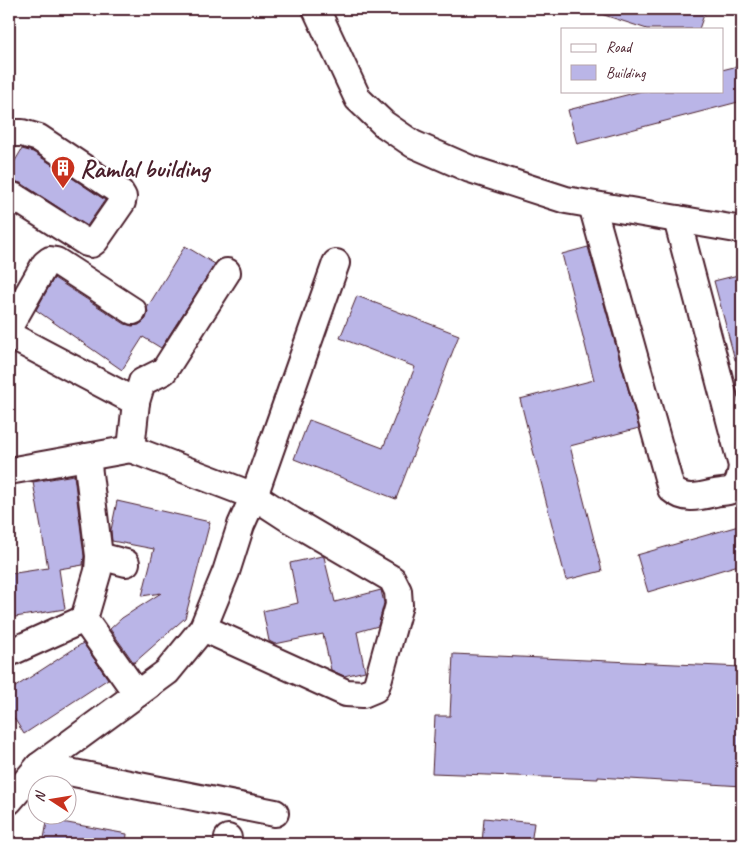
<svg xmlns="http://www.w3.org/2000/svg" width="751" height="853" font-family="Caveat,sans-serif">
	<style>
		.building { fill: #bab5e7; stroke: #4a1f2b }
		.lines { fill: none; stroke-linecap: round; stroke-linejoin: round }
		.street-casing { stroke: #4a1f2b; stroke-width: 30 }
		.street { stroke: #fff; stroke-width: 26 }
		.labels { text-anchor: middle; stroke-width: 5; stroke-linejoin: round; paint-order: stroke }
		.poi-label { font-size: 25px; font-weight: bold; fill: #4a1f2b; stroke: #fff; text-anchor: start }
	</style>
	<rect width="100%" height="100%" fill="#fff"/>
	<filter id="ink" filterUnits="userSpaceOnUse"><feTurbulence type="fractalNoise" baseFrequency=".02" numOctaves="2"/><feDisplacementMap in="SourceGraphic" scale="10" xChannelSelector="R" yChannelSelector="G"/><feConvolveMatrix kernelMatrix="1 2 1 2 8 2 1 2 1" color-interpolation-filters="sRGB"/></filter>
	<g filter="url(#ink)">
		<g class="building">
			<path d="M 599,9 L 706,9 L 699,29 L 647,29 L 598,13 Z"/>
			<path d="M 742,65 L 742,101 L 577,144 L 568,110 L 642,91 L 722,91 L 722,70 Z"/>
			<path d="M 22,149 L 33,152 L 105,200 L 87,226 L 21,183 L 9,180 L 9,171 Z"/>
			<path d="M 185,246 L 215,264 L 161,348 L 143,337 L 122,370 L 36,310 L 54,278 L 125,324 L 132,326 L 139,325 L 146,319 L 148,312 L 147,308 Z"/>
			<path d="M 588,247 L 639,428 L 570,446 L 602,571 L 566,580 L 520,399 L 594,380 L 562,254 Z"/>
			<path d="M 742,274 L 742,359 L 735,360 L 714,281 Z"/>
			<path d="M 357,296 L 459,335 L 396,499 L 294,459 L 309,420 L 383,448 L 415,367 L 340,338 Z"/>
			<path d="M 74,475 L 84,556 L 83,565 L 59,569 L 65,609 L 9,618 L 9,574 L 48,568 L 33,482 Z"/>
			<path d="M 117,501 L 210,522 L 185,618 L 134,663 L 110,629 L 122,618 L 161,593 L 142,596 L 154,549 L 112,541 L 111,530 Z"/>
			<path d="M 742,525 L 742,564 L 648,592 L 637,555 Z"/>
			<path d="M 322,556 L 324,557 L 335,602 L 381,590 L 384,603 L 378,626 L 357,632 L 365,671 L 344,676 L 331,670 L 323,634 L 275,644 L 269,641 L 263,611 L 298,603 L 290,563 Z"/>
			<path d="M 83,643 L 108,679 L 24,734 L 9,710 L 9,691 Z"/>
			<path d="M 453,654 L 742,667 L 742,786 L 598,777 L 598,779 L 432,773 L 435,716 L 450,716 Z"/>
			<path d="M 484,818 L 534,823 L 531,844 L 482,844 Z"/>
			<path d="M 47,822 L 62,824 L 62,822 L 127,834 L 126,844 L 43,844 Z"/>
		</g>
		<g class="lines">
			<defs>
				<g id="street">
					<path d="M 316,9 L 358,99 L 384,124 L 413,144 L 470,169 L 566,200 L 742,230"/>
					<path d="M 9,133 L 22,133 L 39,138 L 120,192 L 123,197 L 122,202 L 95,241 L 91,244 L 87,243 L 13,196 L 9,195"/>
					<path d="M 592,205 L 671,489 C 685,501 698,497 715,493 C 720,492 727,492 731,490 C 739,486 741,474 742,466 L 677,219"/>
					<path d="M 9,327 L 45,264 L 50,260 L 56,261 L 133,311"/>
					<path d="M 9,335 L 136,402 L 131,449 L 254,496 L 291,520 L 392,579 L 398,591 L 399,605 L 378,681 L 375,689 L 363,694 L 346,693 L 203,628"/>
					<path d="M 136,402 L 142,382 L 164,371 L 227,272"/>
					<path d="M 87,457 L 99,556 L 98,571 L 84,619 L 137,694"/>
					<path d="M 9,471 L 131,449"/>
					<path d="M 99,556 L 126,563"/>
					<path d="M 9,653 L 84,619"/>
					<path d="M 39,766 L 275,813"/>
					<path d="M 9,801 L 39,766 L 167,672 L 203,628 L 226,572 L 241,525 L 254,496 L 336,263"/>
					<path d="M 227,844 L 228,838"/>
				</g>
			</defs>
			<use href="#street" class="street-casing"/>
			<use href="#street" class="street"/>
		</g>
	</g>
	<defs>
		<symbol id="building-pin" viewBox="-11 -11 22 30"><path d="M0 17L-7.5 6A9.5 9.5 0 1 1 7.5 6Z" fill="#c8321e" stroke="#fff"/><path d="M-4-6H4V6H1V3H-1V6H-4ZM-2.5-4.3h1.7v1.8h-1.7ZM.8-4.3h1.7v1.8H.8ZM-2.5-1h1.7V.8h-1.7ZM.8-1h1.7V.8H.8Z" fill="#fff"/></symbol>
	</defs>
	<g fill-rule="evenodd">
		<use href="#building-pin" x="49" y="154" width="28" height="38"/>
	</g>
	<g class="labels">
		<g class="poi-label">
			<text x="80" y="177">Ramlal building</text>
		</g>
	</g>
	<rect width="751" height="853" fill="none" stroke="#fff" stroke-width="30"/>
	<rect x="15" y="15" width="721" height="823" fill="none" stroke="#4a1f2b" stroke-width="2" filter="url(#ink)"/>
	<rect x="561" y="28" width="162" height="65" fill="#ffffff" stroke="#b7a5aa"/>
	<rect x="571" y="44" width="25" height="8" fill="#ffffff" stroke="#b7a5aa"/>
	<text x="606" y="52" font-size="15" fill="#4a1f2b">Road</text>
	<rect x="571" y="65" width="25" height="15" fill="#bab5e7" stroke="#b7a5aa"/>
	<text x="606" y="78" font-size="15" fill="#4a1f2b">Building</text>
	<g transform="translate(52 800) rotate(282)"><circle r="24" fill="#ffffff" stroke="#b7a5aa"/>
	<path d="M0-4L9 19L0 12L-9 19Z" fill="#c8321e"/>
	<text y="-8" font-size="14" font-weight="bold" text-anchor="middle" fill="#4a1f2b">N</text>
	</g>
</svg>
